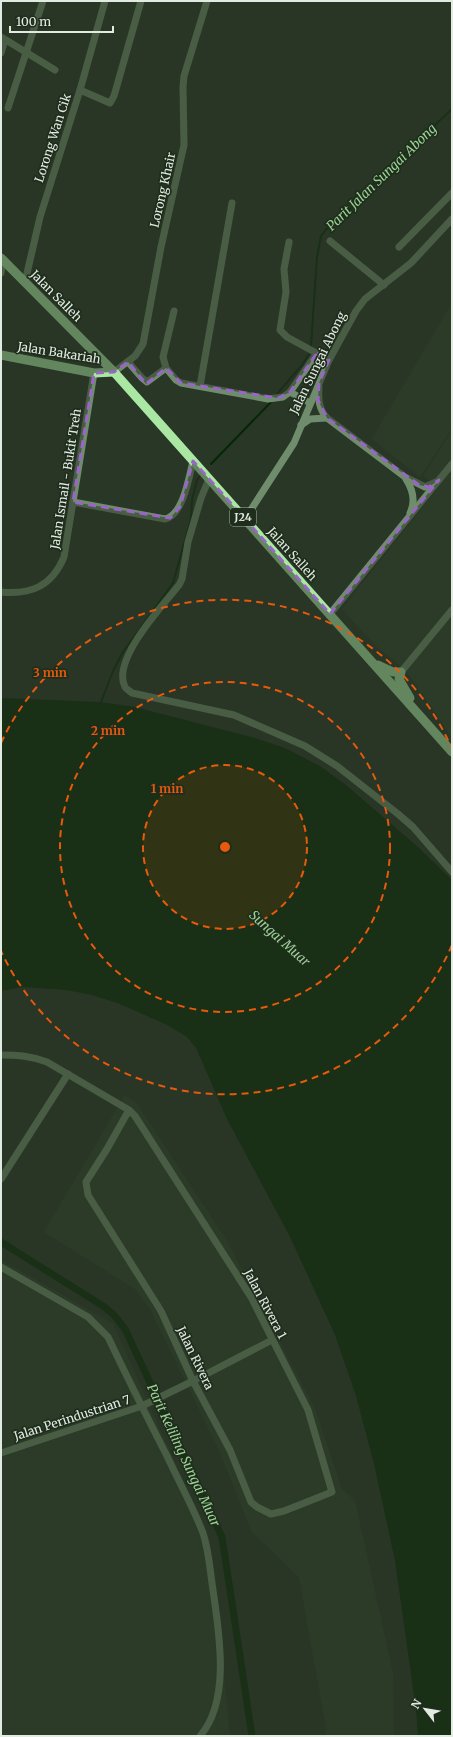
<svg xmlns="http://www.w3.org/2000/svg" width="453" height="1737" font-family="Merriweather,serif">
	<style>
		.built { fill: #2e412c }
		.water { fill: #052704 }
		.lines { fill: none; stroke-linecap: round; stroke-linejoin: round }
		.stream { stroke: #052704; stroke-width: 2 }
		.canal { stroke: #052704; stroke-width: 7 }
		.minor { stroke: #6f8d6c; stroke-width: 7 }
		.major { stroke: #aae7a3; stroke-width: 9 }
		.marked { fill: none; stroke: #9a65c9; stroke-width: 3; stroke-dasharray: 8 5; stroke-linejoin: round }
		.ring { fill: none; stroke: #e8590c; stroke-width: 2; stroke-dasharray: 7 5 }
		.labels { text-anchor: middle; stroke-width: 3.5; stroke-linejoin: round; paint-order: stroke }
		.shield { fill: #1f2d1d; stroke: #a8b2a6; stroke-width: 1 }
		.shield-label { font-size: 11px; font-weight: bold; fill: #e2ebe1 }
		.street-label { font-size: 12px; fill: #e2ebe1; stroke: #1f2d1d }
		.water-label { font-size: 13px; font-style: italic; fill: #9bd294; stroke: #1f2d1d }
		.centre { fill: #e8590c; stroke: #1f2d1d; stroke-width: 2 }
		.ring-label { font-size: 12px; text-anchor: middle; font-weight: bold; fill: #e8590c; stroke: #1f2d1d; stroke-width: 3.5; stroke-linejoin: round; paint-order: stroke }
	</style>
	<rect width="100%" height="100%" fill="#293727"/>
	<g class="built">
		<path d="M 452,303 L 452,428 L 420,477 L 372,439 Z"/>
		<path d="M 452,431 L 452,735 L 451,736 L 410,676 L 394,660 L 380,650 L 342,609 L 438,488 L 424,475 Z"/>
		<path d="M 125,1095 L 137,1104 L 228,1243 L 315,1409 L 342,1489 L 355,1501 L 393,1674 L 394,1736 L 325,1736 L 326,1728 L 299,1577 L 252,1532 L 219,1450 L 150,1309 L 135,1289 L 44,1232 Z"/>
		<path d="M 1,1260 L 113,1324 L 210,1541 L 230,1736 L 1,1736 Z"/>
	</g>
	<path class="water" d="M 1,698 L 101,702 L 135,707 L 255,738 L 285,748 L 320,766 L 346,785 L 418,847 L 452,880 L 452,1736 L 418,1736 L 416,1710 L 395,1561 L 374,1464 L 356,1396 L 335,1335 L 290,1237 L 227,1119 L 196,1048 L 187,1037 L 169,1026 L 120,1004 L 92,995 L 66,990 L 23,987 L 1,991 Z"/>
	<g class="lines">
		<g class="stream">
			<path d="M 311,346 L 317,257 L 321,236 L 328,227 L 345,215 L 387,170 L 452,109"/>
			<path d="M 276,395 L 302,365 L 309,354"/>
			<path d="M 211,464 L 271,402"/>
			<path d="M 101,702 L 113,671 L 123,652 L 173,583 L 191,519 L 192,500 L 197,480 L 200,476"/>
		</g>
		<path class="canal" d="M 1,1242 L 103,1306 L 114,1315 L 125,1329 L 222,1537 L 252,1736"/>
		<g class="minor">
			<path d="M 1,37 L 55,70"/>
			<path d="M 1,53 L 5,40"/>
			<path d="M 80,90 L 110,103 L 114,96 L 141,1"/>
			<path d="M 8,108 L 43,1"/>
			<path d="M 330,241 L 384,285"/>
			<path d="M 289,242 L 284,269 L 286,292 L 280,330 L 287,337 L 329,360"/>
			<path d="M 399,247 L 452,193"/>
			<path d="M 1,273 L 3,260"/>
			<path d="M 25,282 L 40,217 L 80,90 L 105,1"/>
			<path d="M 174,311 L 163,357 L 166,368 L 176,380 L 181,383 L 268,399 L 283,397 L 290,392 L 317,353"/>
			<path d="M 128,362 L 142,378 L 147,382 L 166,368"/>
			<path d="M 114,372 L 135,356 L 143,344 L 161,247 L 184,145 L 183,87 L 184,76 L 207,1"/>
			<path d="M 200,386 L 232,203"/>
			<path d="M 319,387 C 318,400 319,409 327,418 L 405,477 L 425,487 L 436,482"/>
			<path d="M 290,392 L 310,403"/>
			<path d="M 301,425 L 310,419 L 327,418"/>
			<path d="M 209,479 L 201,498 L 188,542 L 182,579 L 179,585 C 163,605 111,660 125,687 C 126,689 130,691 132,693 L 234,715 L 305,746 L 337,766 L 398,814 L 413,827 L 452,872"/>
			<path d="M 406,479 C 413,490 416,501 410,513"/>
			<path d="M 73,502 L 165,519 C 183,515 189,478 193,461"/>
			<path d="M 245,519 L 294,443 L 329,360 L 356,311 L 365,299 L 411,263 L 452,219"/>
			<path d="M 1,592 C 31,595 52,586 64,557 L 94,373"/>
			<path d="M 330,614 L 452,464"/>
			<path d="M 401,672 L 452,610"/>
			<path d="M 1,1055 C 18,1055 31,1056 47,1062 L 129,1110 L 135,1116 L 251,1297 L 308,1410 L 332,1492 L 284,1511 L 271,1514 L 257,1507 L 251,1502 L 230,1450 L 193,1381 L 161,1311 L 88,1195 L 86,1182 L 107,1149 L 129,1110"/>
			<path d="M 1,1179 L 68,1074"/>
			<path d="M 1,1267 L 88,1317 L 108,1337 C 127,1377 147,1417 167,1456 C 179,1482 193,1507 203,1533 C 209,1551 210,1571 213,1590 C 219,1632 231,1701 200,1736"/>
			<path d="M 1,1453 L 142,1406 L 193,1381 L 272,1340"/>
		</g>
		<g class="major">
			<path d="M 1,258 L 114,372 L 452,752"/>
			<path d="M 1,355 L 94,373 L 114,372"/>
			<path d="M 378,665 L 393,672 L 401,672 L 399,679 L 410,698"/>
		</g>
	</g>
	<path d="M0 0H453V1737H0ZM 317,353 L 329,360 L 319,383 L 318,400 L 327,418 L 419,485 L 429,487 L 439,480 L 330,614 L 193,461 L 180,507 L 170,518 L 73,502 L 94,373 L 114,372 L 128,362 L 146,384 L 166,368 L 181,383 L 278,398 L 290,392 Z" fill="#293727" fill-opacity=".55" fill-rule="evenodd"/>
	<path class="marked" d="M 317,353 L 329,360 L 319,383 L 318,400 L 327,418 L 419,485 L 429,487 L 439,480 L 330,614 L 193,461 L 180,507 L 170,518 L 73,502 L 94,373 L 114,372 L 128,362 L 146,384 L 166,368 L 181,383 L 278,398 L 290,392 Z"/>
	<circle cx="225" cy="847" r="82" fill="#e8590c" fill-opacity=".12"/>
	<g class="ring">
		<circle cx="225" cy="847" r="82"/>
		<circle cx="225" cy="847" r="165"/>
		<path d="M452 945A247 247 0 0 1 1 951M1 743A247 247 0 0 1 452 749"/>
	</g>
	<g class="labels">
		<rect class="shield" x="230" y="508" width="26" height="18" rx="3"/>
		<g class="shield-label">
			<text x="243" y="521">J24</text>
		</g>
		<g class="street-label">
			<text transform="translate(53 138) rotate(-72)" y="4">Lorong Wan Cik</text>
			<text transform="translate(163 190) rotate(-77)" y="4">Lorong Khair</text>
			<text transform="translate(56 296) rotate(45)" y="4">Jalan Salleh</text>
			<text transform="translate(59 353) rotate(9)" y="4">Jalan Bakariah</text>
			<text transform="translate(318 363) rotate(-64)" y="4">Jalan Sungai Abong</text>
			<text transform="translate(66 479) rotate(-81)" y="4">Jalan Ismail - Bukit Treh</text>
			<text transform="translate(292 554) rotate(48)" y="4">Jalan Salleh</text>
			<text transform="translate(265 1304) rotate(62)" y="4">Jalan Rivera 1</text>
			<text transform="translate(195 1358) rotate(64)" y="4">Jalan Rivera</text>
			<text transform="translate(72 1418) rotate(-18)" y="4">Jalan Perindustrian 7</text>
		</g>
		<g class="water-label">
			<text transform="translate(381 177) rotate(-44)" y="5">Parit Jalan Sungai Abong</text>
			<text transform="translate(280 938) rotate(42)" y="5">Sungai Muar</text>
			<text transform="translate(184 1455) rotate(65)" y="5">Parit Keliling Sungai Muar</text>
		</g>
	</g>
	<circle cx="225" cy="847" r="6" class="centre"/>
	<g class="ring-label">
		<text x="50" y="677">3 min</text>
		<text x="108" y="735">2 min</text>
		<text x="167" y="793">1 min</text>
	</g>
	<rect width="453" height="1737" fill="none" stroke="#e2ebe1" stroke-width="4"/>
	<g transform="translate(425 1709) rotate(301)" stroke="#1f2d1d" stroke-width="3" paint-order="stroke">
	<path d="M0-3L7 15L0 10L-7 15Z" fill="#e2ebe1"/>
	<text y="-6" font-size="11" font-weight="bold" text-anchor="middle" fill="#e2ebe1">N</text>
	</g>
	<path d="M10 26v6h103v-6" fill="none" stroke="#e2ebe1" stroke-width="2"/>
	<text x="16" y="26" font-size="12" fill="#e2ebe1" stroke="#1f2d1d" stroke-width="3" paint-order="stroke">100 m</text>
</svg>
